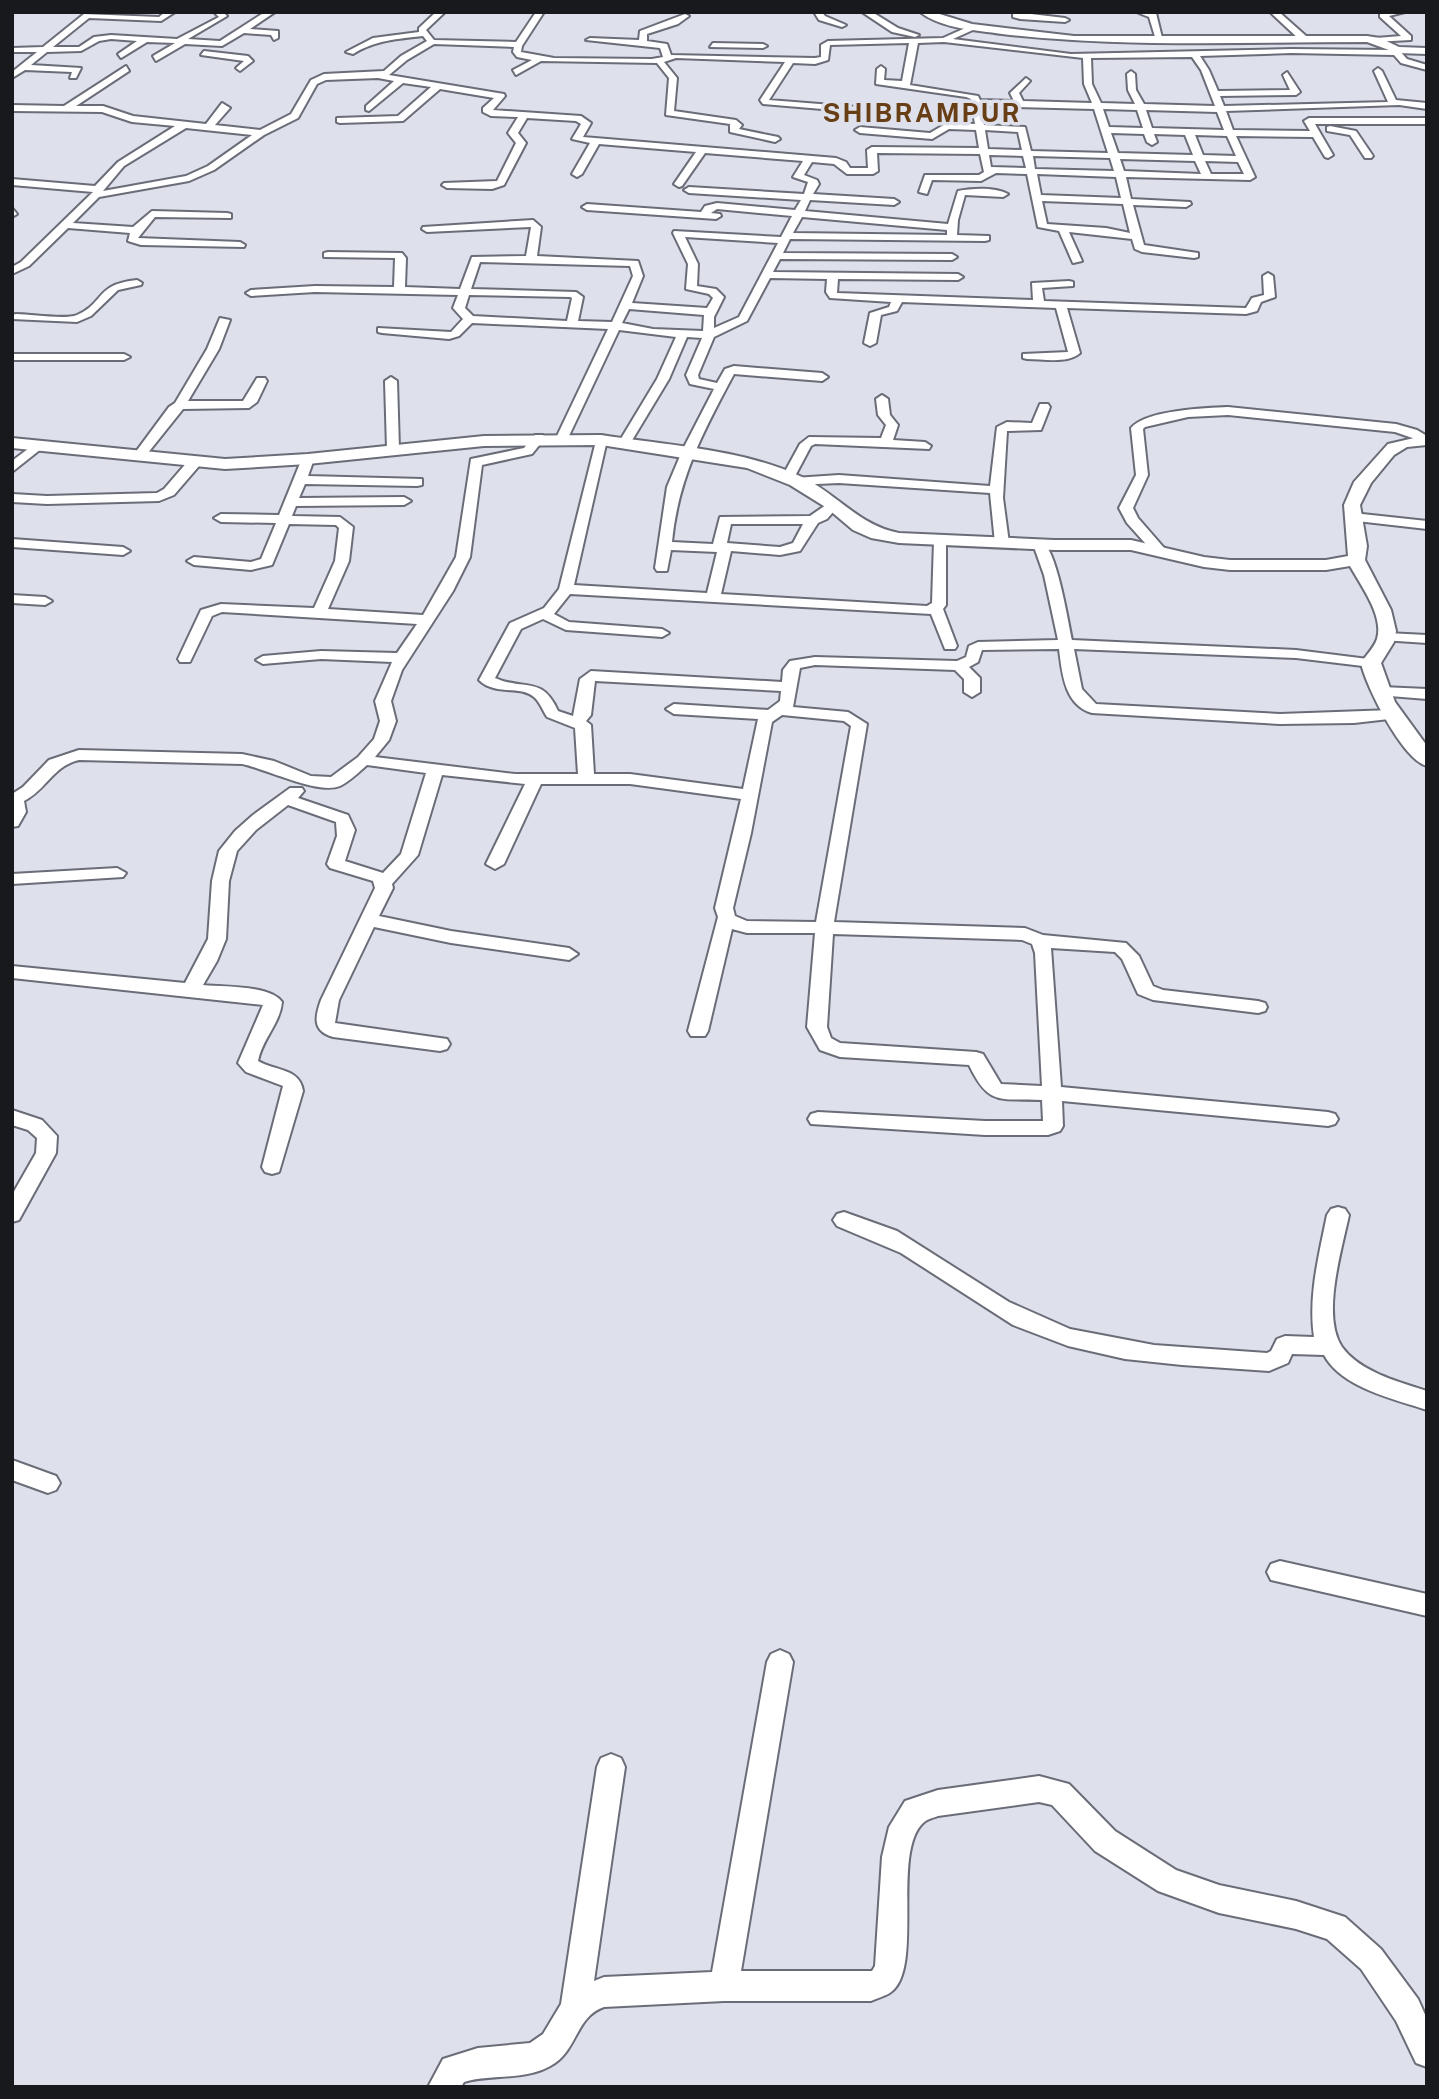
<svg xmlns="http://www.w3.org/2000/svg" width="1439" height="2099" font-family="'Public Sans',sans-serif">
	<style>
		.lines { fill: none; stroke-linecap: round; stroke-linejoin: round }
		.minor-casing { stroke: #6a6d77; stroke-width: 4 }
		.tertiary-casing { stroke: #6a6d77; stroke-width: 4 }
		.minor { fill: #fff; fill-rule: evenodd }
		.tertiary { fill: #fff; fill-rule: evenodd }
		.labels { text-anchor: middle; stroke-width: 7; stroke-linejoin: round; paint-order: stroke }
		.far-district-label { font-size: 26px; font-weight: bold; letter-spacing: 2px; fill: #683e14; stroke: #dee1ec }
	</style>
	<rect width="100%" height="100%" fill="#dee1ec"/>
	<g class="lines">
		<defs>
			<g id="minor">
				<path d="M 165,12 L 175,12 L 161,21 L 89,18 L 53,47 L 79,47 L 94,37 L 111,35 L 177,39 L 219,17 L 214,12 L 223,12 L 227,16 L 188,39 L 220,41 L 265,12 L 275,12 L 250,29 L 278,31 L 278,38 L 274,40 L 271,35 L 244,33 L 222,46 L 185,44 L 156,61 L 153,56 L 175,43 L 147,42 L 121,58 L 118,54 L 137,41 L 111,39 L 99,41 L 81,51 L 47,52 L 31,65 L 81,68 L 76,78 L 70,78 L 72,72 L 25,70 L 12,78 L 12,72 L 37,52 L 12,52 L 12,48 L 43,47 L 84,14 L 159,17 Z"/>
				<path d="M 436,12 L 445,12 L 426,30 L 434,40 L 516,42 L 536,12 L 544,12 L 522,46 L 521,52 L 554,58 L 652,59 L 663,57 L 660,48 L 586,40 L 590,38 L 639,40 L 640,31 L 685,14 L 689,16 L 678,24 L 647,34 L 647,41 L 667,44 L 671,55 L 815,58 L 821,57 L 821,45 L 828,41 L 943,38 L 972,25 L 975,29 L 953,39 L 1071,54 L 1291,49 L 1393,50 L 1397,48 L 1407,59 L 1427,65 L 1427,70 L 1401,63 L 1394,55 L 1291,53 L 1200,56 L 1209,70 L 1218,91 L 1290,90 L 1283,75 L 1287,72 L 1300,92 L 1296,95 L 1220,96 L 1224,106 L 1388,102 L 1374,71 L 1378,68 L 1382,71 L 1396,100 L 1427,103 L 1427,109 L 1399,105 L 1226,111 L 1233,130 L 1310,131 L 1304,121 L 1309,118 L 1427,118 L 1427,124 L 1315,124 L 1333,155 L 1328,158 L 1325,157 L 1313,137 L 1236,136 L 1255,177 L 1250,180 L 1126,177 L 1131,199 L 1190,202 L 1191,204 L 1186,207 L 1133,205 L 1144,245 L 1198,253 L 1198,257 L 1194,258 L 1142,252 L 1135,249 L 1132,239 L 1069,232 L 1082,261 L 1073,263 L 1059,231 L 1038,227 L 1027,174 L 996,173 L 981,181 L 932,180 L 927,194 L 919,192 L 925,175 L 979,175 L 984,172 L 980,154 L 877,153 L 878,171 L 873,174 L 847,174 L 834,164 L 812,162 L 804,175 L 817,180 L 819,184 L 813,194 L 894,199 L 899,202 L 894,205 L 810,200 L 805,211 L 948,224 L 958,191 C 973,188 995,187 1008,194 L 1003,197 L 965,195 L 958,220 L 957,235 L 989,236 L 989,240 L 985,241 L 790,239 L 783,253 L 952,254 L 957,257 L 952,260 L 780,259 L 773,272 L 958,274 L 963,277 L 958,280 L 838,279 L 837,293 L 1033,300 L 1032,283 L 1069,281 L 1073,282 L 1073,286 L 1042,288 L 1044,301 L 1246,308 L 1252,298 L 1264,295 L 1263,276 L 1268,273 L 1273,276 L 1275,297 L 1261,302 L 1257,311 L 1246,314 L 1067,308 L 1080,353 C 1068,364 1043,359 1027,359 L 1023,358 L 1023,354 L 1068,352 L 1056,308 L 902,302 L 897,311 L 881,315 L 876,343 L 870,346 L 864,343 L 870,313 L 889,307 L 891,302 L 830,298 L 826,292 L 827,279 L 770,278 L 747,321 L 714,337 L 698,375 L 699,379 L 717,383 L 725,369 L 734,366 L 822,373 L 828,377 L 822,381 L 734,374 C 704,430 678,478 672,542 L 713,544 L 720,517 L 810,516 L 833,500 L 840,504 L 827,519 L 818,523 L 800,551 L 780,555 L 731,551 L 721,594 L 927,606 L 932,603 L 934,541 L 941,537 L 946,538 L 946,605 L 943,609 L 957,646 L 955,649 L 945,649 L 931,614 L 570,594 L 554,614 L 569,622 L 662,629 L 669,633 L 662,637 L 566,630 L 543,619 L 521,629 L 495,678 C 524,691 542,675 558,711 L 573,716 L 580,679 L 591,671 L 782,682 L 783,670 L 790,661 L 815,657 L 957,661 L 966,657 L 969,646 L 978,642 L 1058,640 L 1044,575 L 1033,544 L 1040,540 C 1056,545 1068,621 1072,640 L 1296,650 L 1376,660 L 1378,663 L 1371,667 L 1296,658 L 1074,649 L 1082,689 L 1096,704 L 1280,714 L 1392,710 L 1398,712 L 1400,715 L 1398,718 L 1354,723 L 1280,724 L 1092,713 C 1064,705 1062,672 1059,649 L 982,650 L 978,662 L 969,667 L 980,678 L 980,692 L 972,697 L 964,692 L 964,679 L 955,670 L 815,665 L 800,668 L 793,707 L 848,712 L 867,724 L 834,922 L 1025,928 L 1043,935 L 1126,943 L 1139,956 L 1153,986 L 1163,990 L 1258,1001 L 1265,1003 L 1267,1007 L 1265,1011 L 1258,1013 L 1153,1000 L 1138,994 L 1122,959 L 1115,952 L 1051,948 L 1061,1087 L 1328,1112 L 1335,1114 L 1338,1119 L 1335,1124 L 1328,1126 L 1062,1101 L 1063,1126 L 1060,1131 L 1048,1135 L 985,1135 L 811,1124 L 808,1119 L 811,1114 L 818,1112 L 985,1121 L 1043,1121 L 1042,1100 C 1000,1098 989,1107 969,1065 L 840,1057 L 820,1050 L 807,1027 L 815,933 L 747,933 L 732,929 L 708,1031 L 705,1036 L 691,1036 L 688,1031 L 718,917 L 715,908 L 741,799 L 630,784 L 541,784 L 504,864 L 495,869 L 486,864 L 525,784 L 442,775 L 418,855 L 392,884 L 393,888 L 379,916 L 451,931 L 569,948 L 578,954 L 569,960 L 451,943 L 374,927 L 339,1000 L 335,1023 L 447,1039 L 450,1044 L 447,1049 L 440,1051 L 333,1037 C 312,1031 315,1017 321,1000 L 375,888 L 373,881 L 330,868 L 327,864 L 337,836 L 336,822 L 288,805 L 256,830 L 237,851 L 229,881 L 226,939 L 217,961 L 203,985 C 223,987 270,985 282,1002 C 280,1024 262,1039 258,1061 C 275,1071 300,1068 303,1091 L 279,1172 L 272,1174 L 265,1172 L 262,1167 L 283,1086 L 246,1072 L 238,1063 L 263,1005 L 12,978 L 12,966 L 185,983 L 208,939 L 212,881 L 219,851 L 235,831 L 253,815 L 290,788 L 302,788 L 304,791 L 298,798 L 348,815 L 355,830 L 345,861 L 383,873 L 401,854 L 426,773 L 367,765 C 359,772 350,781 340,786 C 318,795 267,769 242,764 L 79,760 C 53,766 46,790 24,801 L 26,812 L 18,826 L 12,827 L 12,794 L 23,787 L 49,760 L 79,750 L 242,754 L 274,761 L 311,776 L 331,777 L 358,757 L 374,739 L 380,721 L 375,701 L 392,662 L 321,659 L 263,664 L 256,660 L 263,656 L 321,651 L 397,653 L 417,624 L 222,612 L 212,616 L 190,662 L 180,662 L 178,659 L 201,610 L 221,604 L 314,608 L 335,561 L 339,528 L 336,525 L 289,524 L 272,565 L 251,570 L 194,565 L 187,561 L 194,557 L 251,562 L 261,559 L 276,523 L 221,522 L 214,518 L 221,514 L 279,515 L 303,456 L 313,456 L 314,459 L 308,476 L 422,479 L 422,485 L 417,486 L 305,484 L 299,498 L 404,497 L 411,501 L 404,505 L 296,506 L 292,516 L 340,517 L 353,527 L 349,561 L 328,609 L 423,615 L 456,557 L 471,459 L 524,448 L 535,435 L 543,435 L 545,438 L 532,454 L 482,465 L 470,557 L 453,591 L 402,670 L 391,701 L 396,721 L 389,740 L 375,757 L 515,774 L 578,774 L 575,728 L 547,717 C 543,711 540,702 534,697 C 520,685 495,696 479,680 L 510,623 L 544,608 L 559,589 L 597,437 L 601,436 L 607,440 L 574,585 L 707,593 L 717,552 L 671,550 L 667,571 L 657,571 L 655,568 L 667,487 L 683,449 L 714,389 L 690,384 L 686,375 L 702,338 L 687,337 L 669,379 L 631,442 L 625,446 L 619,442 L 657,379 L 676,337 L 619,330 L 568,438 L 562,442 L 556,438 L 608,329 L 472,323 L 459,336 L 449,339 L 382,333 L 378,332 L 378,328 L 451,332 L 463,319 L 453,308 L 458,295 L 315,292 L 251,296 L 246,293 L 251,290 L 315,286 L 394,287 L 395,258 L 324,257 L 324,253 L 328,252 L 402,253 L 406,258 L 405,287 L 460,289 L 472,257 L 526,256 L 531,227 L 427,232 L 422,229 L 423,227 L 533,220 L 541,227 L 537,256 L 638,261 L 643,276 L 632,303 L 707,308 L 713,298 L 709,294 L 686,289 L 688,264 L 673,233 L 674,231 L 781,237 L 792,216 L 717,209 L 711,213 L 720,214 L 721,216 L 716,219 L 587,210 L 582,207 L 587,204 L 701,212 L 705,206 L 717,203 L 795,210 L 801,200 L 689,193 L 684,190 L 689,187 L 804,194 L 808,182 L 793,177 L 803,161 L 705,153 L 682,186 L 679,187 L 674,184 L 696,152 L 599,144 L 582,174 L 577,177 L 572,174 L 590,143 L 572,139 L 581,124 L 576,121 L 527,118 L 518,133 L 526,143 L 504,185 L 492,189 L 447,188 L 442,185 L 444,183 L 497,181 L 516,143 L 508,133 L 518,117 L 491,116 L 483,112 L 483,108 L 494,98 L 440,89 L 403,121 L 340,123 L 337,122 L 337,118 L 398,116 L 431,87 L 403,83 L 369,111 L 366,110 L 366,106 L 394,81 L 378,78 L 326,80 L 317,84 L 298,118 L 264,135 L 214,170 L 189,181 L 99,197 L 73,223 L 133,227 L 152,211 L 227,213 L 231,214 L 231,218 L 155,217 L 138,238 L 240,242 L 245,245 L 244,247 L 141,245 L 128,241 L 130,233 L 68,228 L 29,266 L 12,274 L 12,267 L 21,262 L 93,192 L 12,185 L 12,179 L 95,186 L 118,162 L 175,126 L 132,122 L 102,112 L 12,111 L 12,105 L 64,106 L 126,66 L 129,71 L 76,106 L 103,106 L 133,116 L 206,124 L 222,103 L 230,108 L 215,125 L 260,130 L 291,114 L 311,80 L 324,74 L 384,71 L 401,56 L 427,41 L 423,36 C 398,39 375,40 353,54 L 346,52 L 373,38 L 419,32 L 419,28 ZM 944,42 L 1083,58 L 1084,84 L 1092,103 L 1023,101 L 1019,93 L 1030,81 L 1026,78 L 1010,93 L 1014,101 L 980,100 L 978,96 L 910,85 L 918,43 ZM 909,43 L 902,81 L 884,80 L 885,69 L 881,66 L 877,69 L 876,84 L 966,97 L 971,99 L 975,124 L 947,123 L 930,133 L 860,127 L 855,130 L 860,133 L 932,139 L 949,129 L 976,130 L 979,148 L 872,147 L 867,150 L 868,168 L 850,168 L 846,162 L 836,158 L 583,137 L 591,123 L 581,116 L 493,110 L 505,96 L 504,94 L 389,75 L 407,60 L 434,44 L 514,47 L 513,52 L 517,57 L 532,60 L 513,70 L 516,75 L 541,61 L 657,63 L 669,78 L 666,115 L 730,124 L 730,132 L 775,142 L 780,139 L 778,137 L 739,129 L 742,125 L 736,120 L 674,111 L 677,78 L 664,62 L 676,58 L 785,62 L 760,100 L 763,104 L 905,116 L 909,113 L 908,111 L 769,100 L 793,63 L 815,64 L 828,60 L 830,45 ZM 1192,57 L 1201,70 L 1215,106 L 1144,104 L 1136,90 L 1135,74 L 1131,71 L 1127,74 L 1128,90 L 1135,104 L 1101,103 L 1092,84 L 1091,58 ZM 981,106 L 1094,109 L 1108,153 L 1031,151 L 1025,127 L 984,125 ZM 1103,109 L 1137,110 L 1143,128 L 1109,127 ZM 1146,110 L 1217,112 L 1224,130 L 1152,128 ZM 186,128 L 252,135 L 208,166 L 186,176 L 103,191 L 124,166 ZM 985,130 L 1018,132 L 1022,150 L 988,149 ZM 1111,133 L 1144,134 L 1147,142 L 1152,145 L 1157,142 L 1154,134 L 1185,135 L 1193,155 L 1118,153 ZM 1195,135 L 1227,136 L 1236,156 L 1203,155 ZM 989,155 L 1023,156 L 1026,168 L 991,167 ZM 1033,156 L 1110,158 L 1114,171 L 1035,169 ZM 1120,159 L 1195,161 L 1201,174 L 1124,171 ZM 1205,161 L 1238,162 L 1244,174 L 1211,174 ZM 1037,174 L 1116,177 L 1121,198 L 1041,195 ZM 1042,201 L 1123,204 L 1130,233 L 1106,228 L 1047,224 ZM 802,217 L 947,230 L 947,235 L 793,233 ZM 685,237 L 778,243 L 739,317 L 714,328 L 714,317 L 724,297 L 716,289 L 697,286 L 698,264 ZM 480,262 L 630,266 L 633,276 L 612,322 L 578,321 L 583,297 L 576,292 L 471,289 ZM 469,295 L 570,297 L 572,298 L 567,321 L 473,316 L 465,308 ZM 629,309 L 704,315 L 703,331 L 653,329 L 622,323 ZM 731,524 L 803,524 L 793,543 L 780,547 L 727,543 ZM 595,681 L 781,691 L 780,701 L 768,710 L 674,704 L 666,709 L 674,714 L 758,719 L 743,789 L 630,774 L 594,774 L 591,725 L 586,721 L 591,715 ZM 782,715 L 844,721 L 851,726 L 816,922 L 747,921 L 735,916 L 733,908 L 751,833 L 772,722 ZM 833,934 L 1022,940 L 1032,944 L 1035,953 L 1042,1086 L 1001,1084 L 983,1054 L 976,1052 L 840,1043 L 831,1038 L 827,1027 Z"/>
				<path d="M 814,12 L 822,12 L 825,16 L 846,25 L 842,27 L 819,20 Z"/>
				<path d="M 862,12 L 872,12 L 898,28 L 919,35 L 915,37 L 892,32 Z"/>
				<path d="M 1013,12 L 1065,18 L 1069,20 L 1065,22 L 1020,19 L 1013,17 Z"/>
				<path d="M 1136,12 L 1156,13 L 1163,42 L 1156,40 L 1149,17 Z"/>
				<path d="M 1270,12 L 1279,12 L 1306,36 L 1306,40 L 1300,40 Z"/>
				<path d="M 1405,12 L 1389,16 L 1411,36 L 1411,40 L 1373,42 L 1376,38 L 1401,36 L 1380,17 L 1380,13 Z"/>
				<path d="M 713,43 L 763,44 L 767,46 L 763,48 L 710,47 Z"/>
				<path d="M 204,51 L 248,56 L 253,61 L 240,71 L 236,68 L 244,61 L 201,55 Z"/>
				<path d="M 1330,126 L 1356,131 L 1373,156 L 1371,158 L 1365,158 L 1350,135 L 1327,131 L 1327,127 Z"/>
				<path d="M 12,208 L 17,214 L 12,217 Z"/>
				<path d="M 137,280 L 142,283 L 141,285 L 118,290 L 91,316 L 77,322 L 12,319 L 12,315 L 16,314 C 31,314 64,320 77,315 C 105,303 95,284 137,280 Z"/>
				<path d="M 220,318 L 230,320 L 219,349 L 188,401 L 243,401 L 257,378 L 265,378 L 267,381 L 257,402 L 249,408 L 183,409 L 143,459 L 135,459 L 135,453 L 169,407 L 175,403 L 207,349 Z"/>
				<path d="M 12,354 L 124,354 L 130,357 L 124,360 L 12,360 Z"/>
				<path d="M 391,377 L 397,381 L 399,449 L 393,453 L 387,449 L 385,381 Z"/>
				<path d="M 882,395 L 888,399 L 890,415 L 898,425 L 893,440 L 925,442 L 931,446 L 929,449 L 815,444 L 811,446 L 794,478 L 839,475 L 990,486 L 997,427 L 1007,422 L 1032,423 L 1040,404 L 1048,404 L 1050,407 L 1041,430 L 1007,431 L 1003,498 L 1009,543 L 1007,546 L 1002,547 L 995,543 L 990,493 L 839,483 L 796,485 L 782,477 L 800,444 L 809,437 L 881,438 L 886,425 L 878,415 L 876,399 Z"/>
				<path d="M 1228,407 L 1396,424 L 1417,430 L 1427,436 L 1427,443 L 1395,432 L 1228,415 L 1188,417 L 1145,427 L 1143,429 L 1148,475 L 1133,508 L 1138,518 L 1165,549 L 1163,552 L 1153,552 L 1127,523 L 1119,508 L 1136,475 L 1131,428 C 1146,410 1205,408 1228,407 Z"/>
				<path d="M 37,442 L 41,443 L 41,449 L 12,472 L 12,461 Z"/>
				<path d="M 194,459 L 200,463 L 199,466 L 174,495 L 159,501 L 47,504 L 12,502 L 12,494 L 47,496 L 157,493 L 164,489 L 189,460 Z"/>
				<path d="M 1353,513 L 1427,521 L 1427,529 L 1348,520 L 1346,517 Z"/>
				<path d="M 12,539 L 123,547 L 130,551 L 123,555 L 12,547 Z"/>
				<path d="M 12,595 L 45,597 L 52,601 L 45,605 L 12,603 Z"/>
				<path d="M 1387,633 L 1427,635 L 1427,643 L 1382,640 L 1380,637 L 1382,634 Z"/>
				<path d="M 1382,687 L 1427,689 L 1427,699 L 1377,695 L 1374,692 L 1377,689 Z"/>
				<path d="M 117,868 L 126,873 L 123,877 L 12,884 L 12,874 Z"/>
				<path d="M 12,1110 L 42,1120 L 57,1136 L 56,1153 L 19,1220 L 12,1222 L 12,1195 L 36,1153 L 37,1138 L 28,1130 L 12,1125 Z"/>
				<path d="M 1338,1207 L 1345,1209 L 1349,1215 C 1342,1249 1321,1316 1342,1347 C 1360,1372 1399,1382 1427,1391 L 1427,1410 C 1394,1399 1342,1388 1324,1355 L 1292,1354 L 1288,1363 L 1269,1371 L 1182,1365 L 1125,1359 L 1068,1346 L 1013,1325 L 901,1253 L 837,1226 L 833,1220 L 837,1214 L 844,1212 L 897,1231 L 1009,1302 L 1070,1329 L 1154,1345 L 1267,1353 L 1271,1351 L 1277,1339 L 1285,1336 L 1314,1337 C 1308,1296 1319,1255 1327,1215 L 1331,1209 Z"/>
				<path d="M 12,1460 L 56,1476 L 60,1483 L 56,1490 L 48,1493 L 12,1480 Z"/>
				<path d="M 1280,1561 L 1427,1594 L 1427,1616 L 1271,1580 L 1267,1572 L 1271,1564 Z"/>
				<path d="M 780,1650 L 789,1654 L 793,1662 L 741,1971 L 872,1971 L 875,1966 L 882,1857 L 889,1827 L 905,1801 L 938,1790 L 1039,1776 L 1069,1784 L 1115,1831 L 1176,1870 L 1219,1885 L 1296,1901 L 1345,1917 L 1381,1949 L 1418,1999 L 1427,2019 L 1427,2067 L 1416,2063 L 1396,2021 L 1361,1969 L 1327,1939 L 1296,1929 L 1219,1913 L 1158,1891 L 1095,1851 L 1052,1805 L 1039,1802 L 938,1816 C 933,1818 927,1819 923,1823 C 891,1853 924,1968 891,1992 C 886,1996 877,1998 871,2001 L 724,2001 L 604,2007 C 577,2016 577,2048 555,2063 C 527,2082 494,2073 464,2082 L 461,2087 L 428,2087 L 443,2059 L 478,2048 L 530,2043 L 543,2034 L 561,2004 L 597,1767 L 601,1758 L 611,1754 L 621,1758 L 625,1767 L 594,1981 L 604,1977 L 712,1972 L 767,1662 L 771,1654 Z"/>
			</g>
			<g id="tertiary">
				<path d="M 920,12 L 933,12 L 972,24 L 1074,36 L 1367,36 L 1380,38 L 1399,47 L 1427,48 L 1427,54 L 1397,53 L 1367,42 C 1245,42 1123,48 1002,34 C 976,30 942,29 920,12 Z"/>
				<path d="M 601,435 C 665,445 743,449 802,477 C 837,494 860,526 899,533 L 1054,540 L 1131,540 L 1204,557 L 1230,560 L 1326,560 L 1348,556 L 1344,505 L 1354,482 L 1388,444 L 1427,435 L 1427,445 L 1407,447 L 1394,455 L 1371,483 L 1360,505 L 1367,546 L 1365,560 L 1391,610 L 1396,631 L 1394,642 L 1381,663 L 1395,702 L 1427,746 L 1427,766 C 1403,760 1366,687 1361,663 C 1366,655 1374,648 1377,639 C 1384,616 1361,586 1350,566 L 1326,570 L 1230,570 L 1204,567 L 1131,550 L 1054,550 L 899,543 L 871,538 L 853,530 L 827,508 L 790,485 L 747,468 L 601,445 L 484,446 L 308,464 L 225,469 L 12,448 L 12,438 L 225,459 L 308,454 L 484,436 Z"/>
			</g>
		</defs>
		<use href="#minor" class="minor-casing"/>
		<use href="#tertiary" class="tertiary-casing"/>
		<use href="#minor" class="minor"/>
		<use href="#tertiary" class="tertiary"/>
	</g>
	<g class="labels">
		<g class="far-district-label">
			<text x="922" y="122">SHIBRAMPUR</text>
		</g>
	</g>
	<rect width="1439" height="2099" fill="none" stroke="#17191c" stroke-width="28"/>
</svg>
